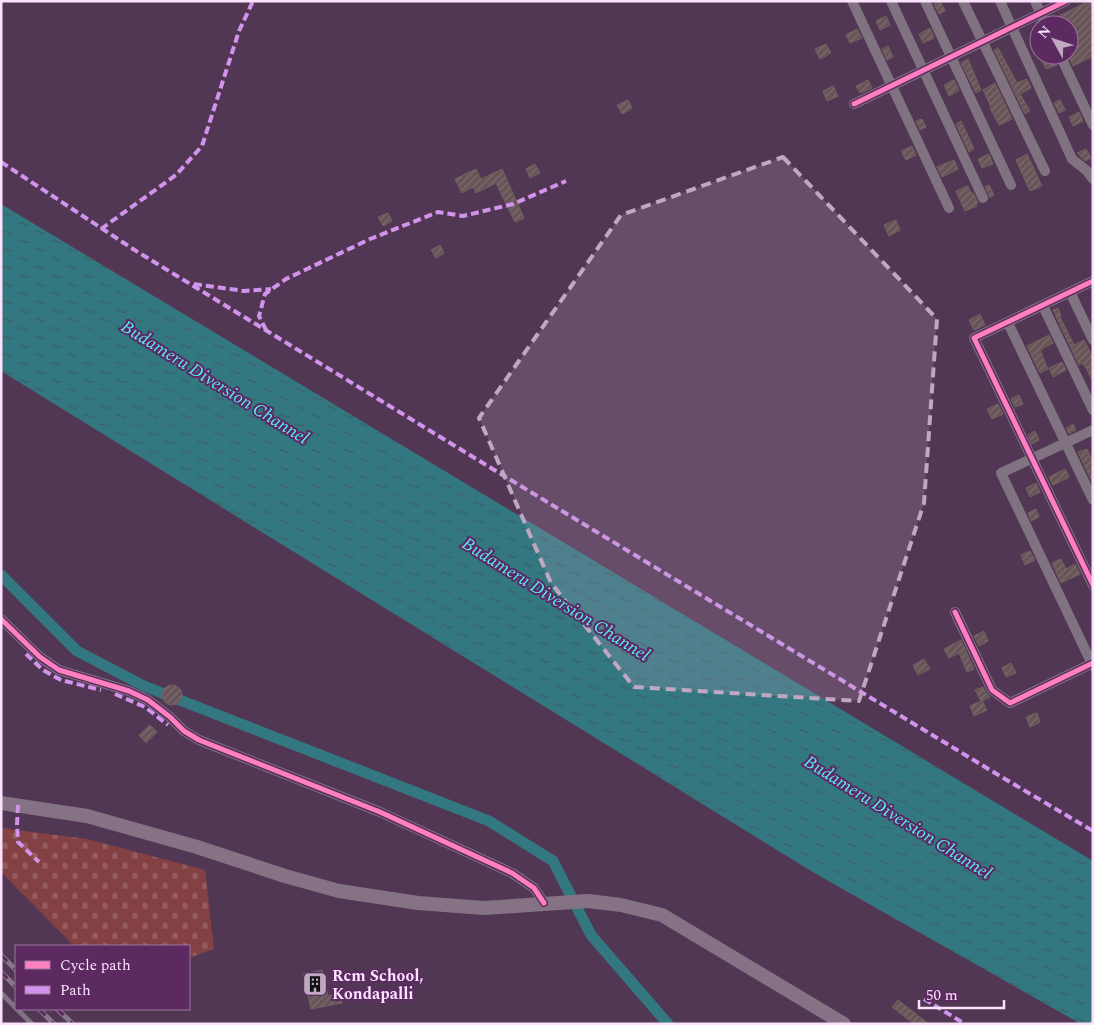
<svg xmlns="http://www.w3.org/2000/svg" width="1094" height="1025" font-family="Spectral,serif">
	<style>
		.cemetery { fill: url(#cemetery-stones) }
		.water { fill: url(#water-ripples) }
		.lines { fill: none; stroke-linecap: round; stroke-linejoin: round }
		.canal { stroke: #337780; stroke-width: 11 }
		.building { fill: url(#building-hatch); stroke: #73605e }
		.service { stroke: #807281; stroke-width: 5 }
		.minor { stroke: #807281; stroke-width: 10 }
		.secondary { stroke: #857385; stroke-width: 14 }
		.rail-casing { stroke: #877888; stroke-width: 5 }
		.rail { stroke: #5c2a61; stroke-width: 3; stroke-dasharray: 9; stroke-linecap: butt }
		.quiet { stroke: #d193ec; stroke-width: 4; stroke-dasharray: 8 4; stroke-linecap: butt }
		.cycleway-casing { stroke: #5c2a61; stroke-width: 8 }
		.cycleway { stroke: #ff80c0; stroke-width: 5 }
		.marked { fill: #c0a7c2; fill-opacity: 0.2; stroke: #c0a7c2; stroke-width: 4; stroke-dasharray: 10 6; stroke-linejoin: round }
		.labels { text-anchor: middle; stroke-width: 4; stroke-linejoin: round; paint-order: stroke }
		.poi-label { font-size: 16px; font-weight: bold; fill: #fbe3fd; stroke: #5c2a61; text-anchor: start }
		.water-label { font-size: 18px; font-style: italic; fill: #57eaf8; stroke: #5c2a61 }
	</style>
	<defs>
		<pattern id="cemetery-stones" width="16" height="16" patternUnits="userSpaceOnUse" patternTransform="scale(1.25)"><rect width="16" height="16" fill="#834143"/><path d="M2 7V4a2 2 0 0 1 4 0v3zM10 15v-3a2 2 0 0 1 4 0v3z" fill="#955c5f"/></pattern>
		<pattern id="water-ripples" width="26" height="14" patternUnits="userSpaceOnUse" patternTransform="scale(1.25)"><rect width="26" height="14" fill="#337780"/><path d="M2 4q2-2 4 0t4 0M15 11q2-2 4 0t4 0" fill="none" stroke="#3f5e66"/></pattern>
		<pattern id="building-hatch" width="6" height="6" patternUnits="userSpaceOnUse" patternTransform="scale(1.25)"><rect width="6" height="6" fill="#665457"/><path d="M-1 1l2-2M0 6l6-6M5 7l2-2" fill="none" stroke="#7d6c70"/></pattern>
	</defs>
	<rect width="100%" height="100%" fill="#523754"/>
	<path class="cemetery" d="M 1,828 L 87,839 L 205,870 L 214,949 L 189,958 L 189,946 L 74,946 L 1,872 Z"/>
	<path class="water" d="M 1,204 L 1093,861 L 1093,1024 L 1081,1024 L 816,874 L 1,371 Z"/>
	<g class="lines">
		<path class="canal" d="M 1,575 L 77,651 L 144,686 L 489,821 L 553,861 L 591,935 L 668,1024"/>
	</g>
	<g class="building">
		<path d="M 940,1 L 945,11 L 939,14 L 934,4 Z"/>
		<path d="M 1089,1 L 1093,1 L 1093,56 L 1073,66 L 1068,55 L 1069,55 L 1069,25 L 1053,25 L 1051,20 Z"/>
		<path d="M 886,16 L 890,25 L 880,30 L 876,21 Z"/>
		<path d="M 930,28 L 934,38 L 923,43 L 919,34 Z"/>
		<path d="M 857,29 L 862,38 L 850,43 L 846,35 Z"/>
		<path d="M 826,44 L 831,53 L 820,59 L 815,49 Z"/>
		<path d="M 888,46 L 893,57 L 887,60 L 882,49 Z"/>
		<path d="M 998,48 L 1017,83 L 1027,79 L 1031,88 L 1020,94 L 1030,111 L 1025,114 L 994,50 Z"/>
		<path d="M 1053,56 L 1057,65 L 1046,69 L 1042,61 Z"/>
		<path d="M 968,59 L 981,90 L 976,93 L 961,63 Z"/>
		<path d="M 868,80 L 872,88 L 860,93 L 856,86 Z"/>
		<path d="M 954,80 L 959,90 L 949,96 L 944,85 Z"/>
		<path d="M 995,83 L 1012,119 L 999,125 L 990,108 L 991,107 L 983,90 Z"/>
		<path d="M 833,86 L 838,96 L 827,101 L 823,91 Z"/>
		<path d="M 628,100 L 632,108 L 622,114 L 617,105 Z"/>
		<path d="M 1060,100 L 1065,110 L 1059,113 L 1054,103 Z"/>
		<path d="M 1079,112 L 1083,121 L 1073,126 L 1069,117 Z"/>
		<path d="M 922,119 L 926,127 L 920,130 L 916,121 Z"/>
		<path d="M 961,121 L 974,149 L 969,152 L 956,124 Z"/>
		<path d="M 912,146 L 916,155 L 906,160 L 901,151 Z"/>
		<path d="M 1086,149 L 1091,158 L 1085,161 L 1077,153 Z"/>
		<path d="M 989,154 L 993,164 L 982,168 L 978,159 Z"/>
		<path d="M 1027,154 L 1042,186 L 1030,191 L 1016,160 Z"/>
		<path d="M 954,160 L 958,169 L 942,177 L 937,167 Z"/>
		<path d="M 535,164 L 540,173 L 530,178 L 526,169 Z"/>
		<path d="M 476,169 L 481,179 L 502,169 L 524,218 L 515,222 L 496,183 L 476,193 L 473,187 L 462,193 L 455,179 Z"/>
		<path d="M 989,185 L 994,195 L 990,198 L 985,187 Z"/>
		<path d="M 968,186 L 971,193 L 973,193 L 978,203 L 976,204 L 977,206 L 965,211 L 956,191 Z"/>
		<path d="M 388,213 L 392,221 L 383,226 L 378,217 Z"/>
		<path d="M 896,220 L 900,230 L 889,236 L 884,225 Z"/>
		<path d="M 440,245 L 444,253 L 436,258 L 431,250 Z"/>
		<path d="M 1058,308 L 1061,316 L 1060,317 L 1074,345 L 1084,340 L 1093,357 L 1093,381 L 1083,363 L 1079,365 L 1053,310 Z"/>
		<path d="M 980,314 L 985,325 L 974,330 L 969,320 Z"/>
		<path d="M 1049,335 L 1053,343 L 1040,350 L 1048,369 L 1040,373 L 1027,346 Z"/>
		<path d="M 1062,362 L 1066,370 L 1053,377 L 1049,368 Z"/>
		<path d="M 1019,395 L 1023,404 L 1015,407 L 1011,399 Z"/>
		<path d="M 998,404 L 1003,414 L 992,419 L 987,409 Z"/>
		<path d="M 1073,424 L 1076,430 L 1069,434 L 1066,428 Z"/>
		<path d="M 1035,431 L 1039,440 L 1032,444 L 1028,435 Z"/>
		<path d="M 1087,449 L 1093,463 L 1093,484 L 1078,452 Z"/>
		<path d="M 1065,469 L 1069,477 L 1053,485 L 1049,477 Z"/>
		<path d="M 1036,483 L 1040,492 L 1030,497 L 1026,488 Z"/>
		<path d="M 1036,509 L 1039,517 L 1031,521 L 1028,513 Z"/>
		<path d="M 1030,551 L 1035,560 L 1025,565 L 1021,555 Z"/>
		<path d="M 1061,559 L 1066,569 L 1075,564 L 1080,574 L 1061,583 L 1052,563 Z"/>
		<path d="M 984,631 L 988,641 L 979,646 L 974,636 Z"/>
		<path d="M 961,640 L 974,669 L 967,672 L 959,653 L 949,658 L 944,649 Z"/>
		<path d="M 924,659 L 930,669 L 918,675 L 913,665 Z"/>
		<path d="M 1011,663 L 1016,673 L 1006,677 L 1002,668 Z"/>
		<circle cx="172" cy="695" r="10"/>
		<path d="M 983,687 L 986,693 L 990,697 L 982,701 L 987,710 L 974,716 L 970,706 L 981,701 L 975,690 Z"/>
		<path d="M 1037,713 L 1040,722 L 1030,727 L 1026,717 Z"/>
		<path d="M 150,725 L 157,732 L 146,743 L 139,735 Z"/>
		<path d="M 322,970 L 328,996 L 340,993 L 342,1003 L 311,1009 L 303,974 Z"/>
		<path d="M 898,1000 L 929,1024 L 914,1024 L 892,1007 Z"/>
	</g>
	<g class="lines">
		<g class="service">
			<path d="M 1,993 L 16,1008"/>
			<path d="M 17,1009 L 32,1024"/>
		</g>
		<g class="minor">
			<path d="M 852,1 L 949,208"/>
			<path d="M 891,1 L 983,198"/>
			<path d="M 925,1 L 1011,185"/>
			<path d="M 963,1 L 1045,171"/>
			<path d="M 1000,1 L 1072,159 L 1086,170 L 1093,179"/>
			<path d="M 1035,1 L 1046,25"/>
			<path d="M 1060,55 L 1093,125"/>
			<path d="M 854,104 L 1066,1"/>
			<path d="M 1093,281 L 974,338 L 1093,585"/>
			<path d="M 1070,292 L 1093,340"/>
			<path d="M 1043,306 L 1093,410"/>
			<path d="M 1008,323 L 1093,500"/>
			<path d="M 1093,430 L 1001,473 L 1093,666"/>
			<path d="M 955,612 L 992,690 L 1010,703 L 1093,663"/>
			<path d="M 1,619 L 40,657 L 59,670 L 129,691 L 148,700 L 170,717 L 184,731 L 199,740 L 380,812 L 512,873 L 534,888 L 544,903"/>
		</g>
		<path class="secondary" d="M 1,803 L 87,816 L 197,847 L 285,876 L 339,891 L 418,903 L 484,908 L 588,901 L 621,905 L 662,915 L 844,1024"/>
		<defs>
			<g id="rail">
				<path d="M 1,955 L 16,970"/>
				<path d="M 1,972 L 16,987"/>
				<path d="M 39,1009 L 54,1024"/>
				<path d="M 57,1009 L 73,1024"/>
			</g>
		</defs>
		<use href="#rail" class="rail-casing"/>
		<use href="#rail" class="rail"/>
		<g class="quiet">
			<path d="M 1,162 L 133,249 L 491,468 L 1000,776 L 1093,831"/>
			<path d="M 101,229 L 176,175 L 202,146 L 239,31 L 253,1"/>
			<path d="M 194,284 L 244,291 L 271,289"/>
			<path d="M 266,330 L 259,316 L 265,294 L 286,279 L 370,239 L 438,212 L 463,216 L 513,204 L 566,181"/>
			<path d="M 26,654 L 43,670 L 61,680 L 101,690"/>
			<path d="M 115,694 L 145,707 L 168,725"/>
			<path d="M 18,805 L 17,825 L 18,842 L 39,862"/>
			<path d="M 924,999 L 965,1024"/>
			<path d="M 1092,1024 L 1093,1022"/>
		</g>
		<defs>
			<g id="cycleway">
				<path d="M 854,104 L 1066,1"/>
				<path d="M 1093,281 L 974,338 L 1093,585"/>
				<path d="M 955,612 L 992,690 L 1010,703 L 1093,663"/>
				<path d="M 1,619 L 40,657 L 59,670 L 129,691 L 148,700 L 170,717 L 184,731 L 199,740 L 380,812 L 512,873 L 534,888 L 544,903"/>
			</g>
		</defs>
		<use href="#cycleway" class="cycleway-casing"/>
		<use href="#cycleway" class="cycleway"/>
	</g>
	<path class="marked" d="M 783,157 L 937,319 L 924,503 L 859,701 L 634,687 L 551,583 L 479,418 L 621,215 Z"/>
	<defs>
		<symbol id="building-square" viewBox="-11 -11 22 22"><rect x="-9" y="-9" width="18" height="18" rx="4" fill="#c0a7c2" stroke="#5c2a61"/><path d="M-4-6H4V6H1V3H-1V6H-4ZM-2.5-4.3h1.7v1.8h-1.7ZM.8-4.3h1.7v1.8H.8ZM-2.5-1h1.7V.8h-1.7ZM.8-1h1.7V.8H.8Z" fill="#111"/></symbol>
	</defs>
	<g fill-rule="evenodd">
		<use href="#building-square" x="301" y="970" width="28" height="28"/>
	</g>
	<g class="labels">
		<g class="poi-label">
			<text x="332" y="981">Rcm School,<tspan x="332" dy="18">Kondapalli</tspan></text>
		</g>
		<g class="water-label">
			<text transform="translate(215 382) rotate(32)" y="6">Budameru Diversion Channel</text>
			<text transform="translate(556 599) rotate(32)" y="6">Budameru Diversion Channel</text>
			<text transform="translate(898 817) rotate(32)" y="6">Budameru Diversion Channel</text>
		</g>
	</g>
	<rect width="1094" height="1025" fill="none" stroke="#fbe3fd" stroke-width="5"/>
	<rect x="15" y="945" width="175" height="65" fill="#5c2a61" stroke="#9c749f"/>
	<rect x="25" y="961" width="25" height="8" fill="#ff80c0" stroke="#9c749f"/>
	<text x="60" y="970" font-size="15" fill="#fbe3fd">Cycle path</text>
	<rect x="25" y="986" width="25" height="8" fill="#d193ec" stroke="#9c749f"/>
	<text x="60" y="995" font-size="15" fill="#fbe3fd">Path</text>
	<g transform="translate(1054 40) rotate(310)"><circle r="24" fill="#5c2a61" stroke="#9c749f"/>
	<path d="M0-4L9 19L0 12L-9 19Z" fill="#c0a7c2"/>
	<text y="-8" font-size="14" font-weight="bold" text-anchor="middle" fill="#fbe3fd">N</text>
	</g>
	<path d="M919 1000v8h85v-8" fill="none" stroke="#fbe3fd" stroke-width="2.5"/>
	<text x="926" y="1000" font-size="15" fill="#fbe3fd" stroke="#5c2a61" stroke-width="4" paint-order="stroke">50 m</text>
</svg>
